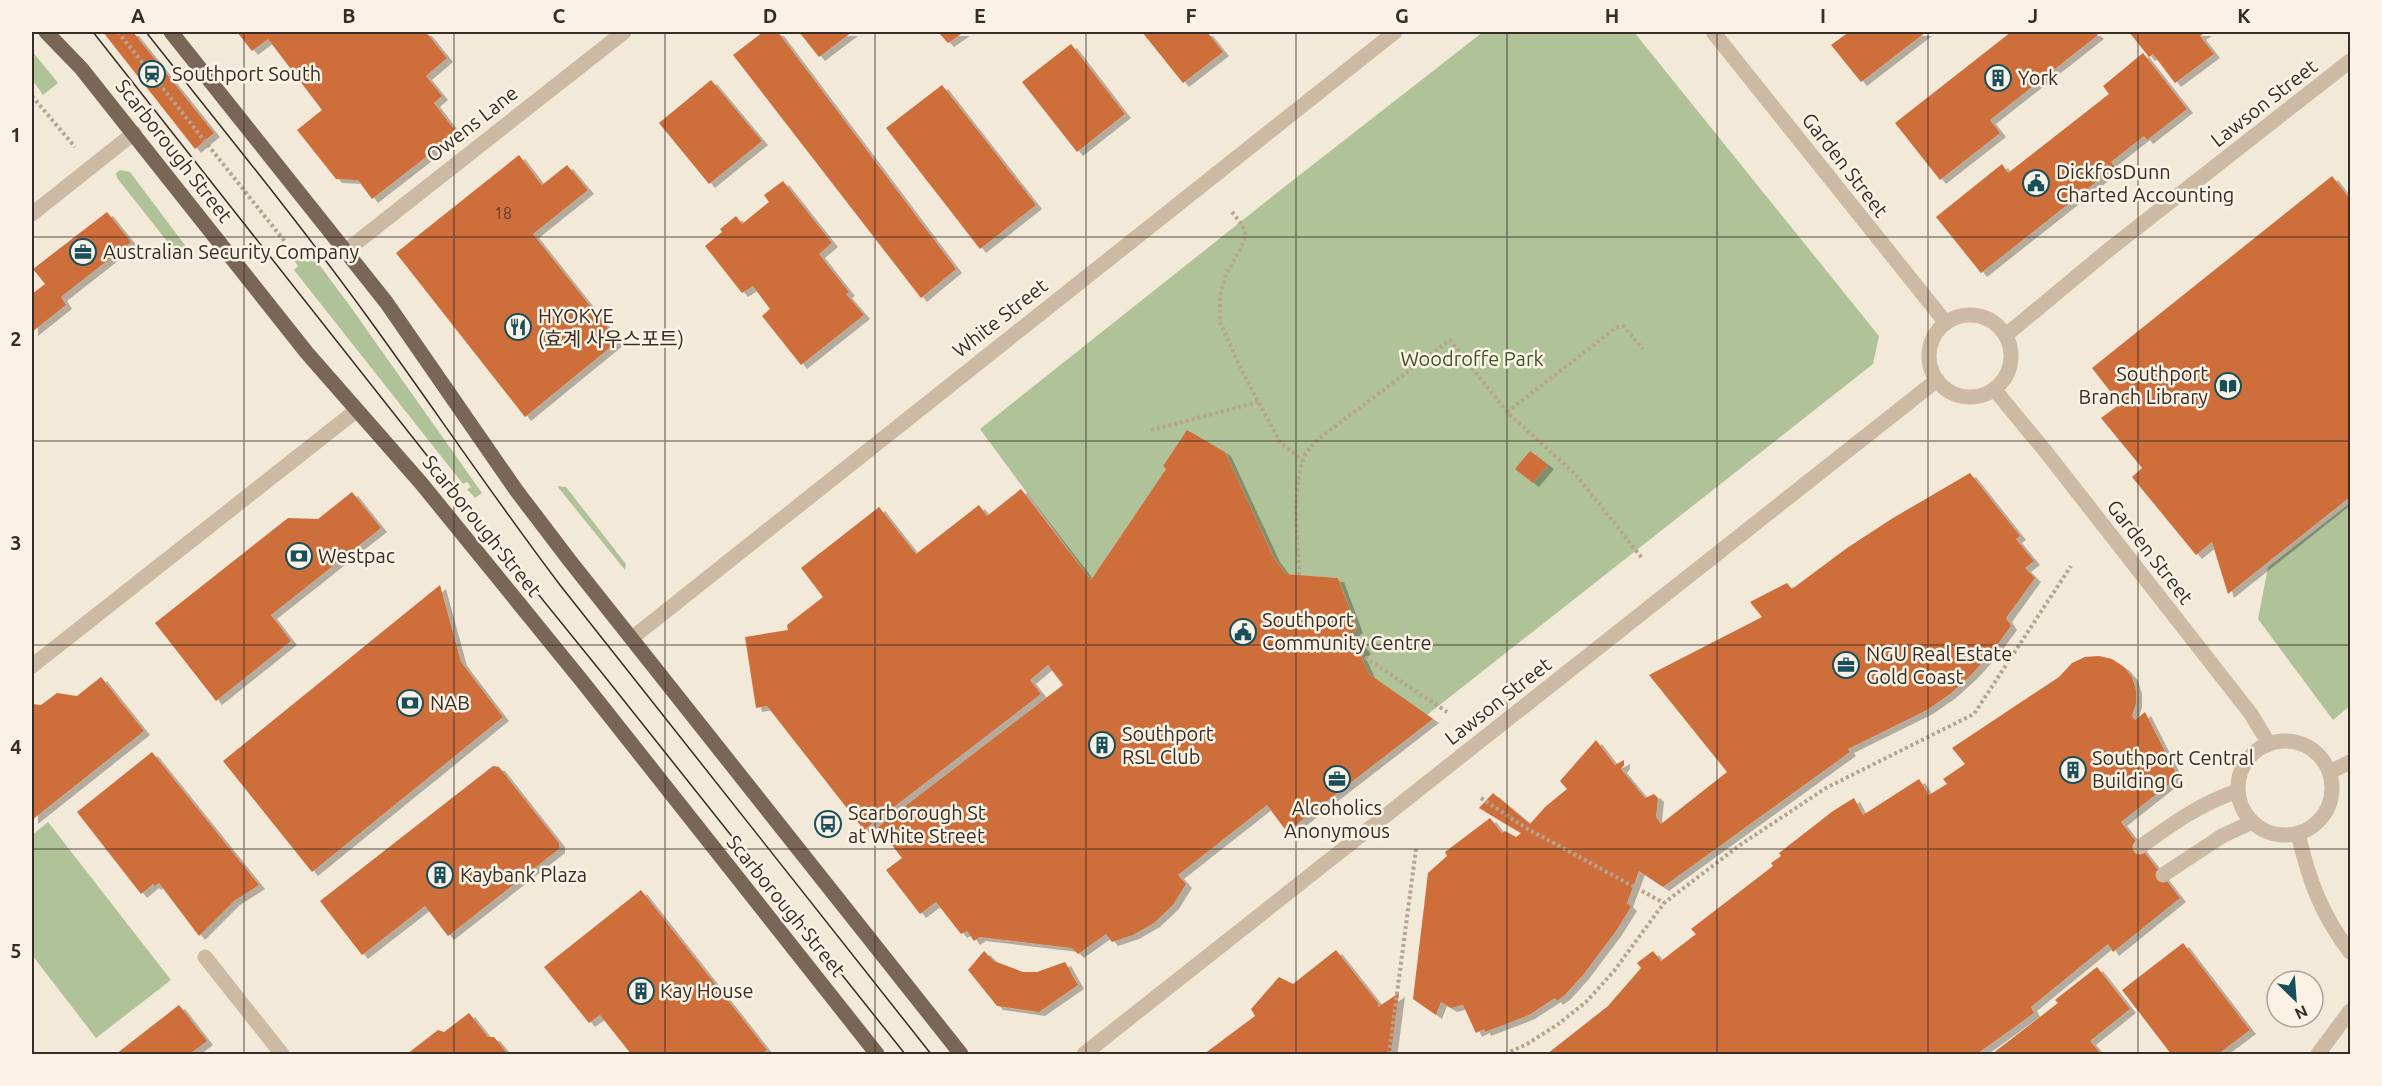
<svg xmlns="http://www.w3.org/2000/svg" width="2382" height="1086" font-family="Ubuntu,'Noto Sans KR',sans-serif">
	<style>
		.green { fill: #b0c398 }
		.building { fill: #ce6e3b; filter: url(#shadow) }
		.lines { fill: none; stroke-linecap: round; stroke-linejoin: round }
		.path { stroke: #b7a48e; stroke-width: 4; stroke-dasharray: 3 3; stroke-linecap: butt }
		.minor { stroke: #ccbaa4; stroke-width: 15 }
		.major { stroke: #796656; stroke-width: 15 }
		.tram { stroke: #362d26; stroke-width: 1.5 }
		.grid { fill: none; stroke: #362d26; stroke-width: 1.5; stroke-opacity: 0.55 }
		.labels { text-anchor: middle; stroke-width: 5; stroke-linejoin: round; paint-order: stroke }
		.number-label { font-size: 16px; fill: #5c3d2b }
		.poi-label { font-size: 20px; fill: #362d26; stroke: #faf3e5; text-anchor: start }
		.street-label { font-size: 20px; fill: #362d26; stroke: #faf3e5 }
		.park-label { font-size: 20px; fill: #405628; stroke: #faf3e5 }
		.neatline { fill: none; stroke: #362d26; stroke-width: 2 }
		.grid-label { font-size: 20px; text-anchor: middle; font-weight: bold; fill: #362d26 }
	</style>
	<defs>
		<filter id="shadow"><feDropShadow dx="6" dy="4" stdDeviation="0" flood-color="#0004"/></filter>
	</defs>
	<rect width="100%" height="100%" fill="#f3e9d8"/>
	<g class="green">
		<path d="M 1483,32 L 1634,32 L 1879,336 L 1873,364 L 1427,715 L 1369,674 L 1360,654 L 1365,649 L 1352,633 L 1357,628 L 1338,578 L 1286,574 L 1274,558 L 1225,452 L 1187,431 L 1163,466 L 1166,469 L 1091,580 L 980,429 L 1283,188 Z"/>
		<path d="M 32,51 L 58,83 L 43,95 L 32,79 Z"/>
		<path d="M 120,170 L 130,172 L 187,248 L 174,250 L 117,178 L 116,173 Z"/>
		<path d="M 306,247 L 350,306 L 482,493 L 475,498 L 467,489 L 471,487 L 467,482 L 463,484 L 294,270 L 298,266 L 292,258 Z"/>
		<path d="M 557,486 L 566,487 L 626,564 L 625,570 Z"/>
		<path d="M 2350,503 L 2350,706 L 2333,720 L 2258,619 L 2268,567 Z"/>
		<path d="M 48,822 L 171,980 L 96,1038 L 32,955 L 32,835 Z"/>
	</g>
	<g class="building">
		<path d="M 103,32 L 133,32 L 214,133 L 195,149 Z"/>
		<path d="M 237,32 L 426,32 L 447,58 L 426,76 L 442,96 L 434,103 L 457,133 L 372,199 L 358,180 L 336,179 L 297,130 L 322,110 L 268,39 L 252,51 Z"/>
		<path d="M 763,32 L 778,32 L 956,269 L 921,298 L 733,55 Z"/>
		<path d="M 799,32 L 852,32 L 819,57 Z"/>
		<path d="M 938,32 L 964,32 L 948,43 Z"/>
		<path d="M 1142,32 L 1207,32 L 1223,52 L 1183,83 Z"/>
		<path d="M 1849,32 L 1926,32 L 1861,82 L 1831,45 Z"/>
		<path d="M 2011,32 L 2095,32 L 2098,35 L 1990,120 L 2000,133 L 1940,180 L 1895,123 Z"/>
		<path d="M 2129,32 L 2206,32 L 2200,36 L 2214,54 L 2175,83 L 2153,54 L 2149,57 Z"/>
		<path d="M 1071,44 L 1125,114 L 1077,152 L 1022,82 Z"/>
		<path d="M 2143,53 L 2187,109 L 2147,140 L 2144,136 L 2111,162 L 2115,167 L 1981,273 L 1936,217 L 2002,164 L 2008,173 L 2109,94 L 2103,86 Z"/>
		<path d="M 711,80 L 762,141 L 709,184 L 659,123 Z"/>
		<path d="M 942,85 L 1036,205 L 980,249 L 886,128 Z"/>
		<path d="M 519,155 L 542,185 L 567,165 L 588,190 L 533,234 L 618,341 L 525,417 L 396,253 Z"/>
		<path d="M 2332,176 L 2350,199 L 2350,497 L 2228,594 L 2212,542 L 2196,555 L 2132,477 L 2142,468 L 2101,418 L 2120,404 L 2092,368 Z"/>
		<path d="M 783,181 L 832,243 L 819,254 L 849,292 L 846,294 L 864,315 L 801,365 L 762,316 L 770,309 L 753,286 L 742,293 L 705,246 L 722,232 L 720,229 L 736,216 L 742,224 L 769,202 L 764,195 Z"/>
		<path d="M 107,212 L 131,242 L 61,297 L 66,305 L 32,332 L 32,294 L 45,284 L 33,269 Z"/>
		<path d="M 1187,430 L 1225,452 L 1274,558 L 1286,574 L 1338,578 L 1357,629 L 1352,633 L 1365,650 L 1360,654 L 1369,674 L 1433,719 L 1287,832 L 1267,805 L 1178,875 L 1186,884 L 1173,905 L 1154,923 L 1133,935 L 1112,942 L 1106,934 L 1078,954 L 1072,948 L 980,937 L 974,941 L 967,931 L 961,934 L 936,902 L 920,914 L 886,870 L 902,858 L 878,827 L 1063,685 L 1048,665 L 1030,680 L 1041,694 L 864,830 L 767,706 L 756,708 L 745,637 L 788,630 L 787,625 L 823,597 L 801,568 L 879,507 L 916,554 L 979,505 L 987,516 L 1021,489 L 1091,580 L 1166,469 L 1163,466 Z"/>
		<path d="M 1530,451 L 1548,465 L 1533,483 L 1515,469 Z"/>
		<path d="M 1970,473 L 2020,536 L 2016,539 L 2034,561 L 2025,568 L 2035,578 L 2006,618 L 2011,626 L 1992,652 L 1971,675 L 1950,694 L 1927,710 L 1848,749 L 1850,752 L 1663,887 L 1639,871 L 1627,903 L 1631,907 L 1616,931 L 1583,975 L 1565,995 L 1557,1001 L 1555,998 L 1529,1015 L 1485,1032 L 1484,1029 L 1476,1033 L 1463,1005 L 1451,1008 L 1441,1002 L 1436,1015 L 1413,999 L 1428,873 L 1447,856 L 1445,852 L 1490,818 L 1502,833 L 1505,831 L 1516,837 L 1521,833 L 1479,808 L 1493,793 L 1530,824 L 1545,807 L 1567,789 L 1560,781 L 1596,740 L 1615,765 L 1624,760 L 1624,765 L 1621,769 L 1645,798 L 1654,794 L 1658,798 L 1656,817 L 1661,824 L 1727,772 L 1649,675 L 1762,617 L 1750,602 L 1787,583 L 1792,589 L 1847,548 L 1893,518 Z"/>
		<path d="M 352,492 L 381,528 L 271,615 L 291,641 L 216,701 L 155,623 L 288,518 L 318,519 Z"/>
		<path d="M 440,585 L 461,662 L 503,717 L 312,872 L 223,761 Z"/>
		<path d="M 2099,656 L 2112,659 L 2124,667 L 2132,677 L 2136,690 L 2136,703 L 2132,716 L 2135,720 L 2145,712 L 2178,777 L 2121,822 L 2180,898 L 2113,952 L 2108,944 L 2031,1007 L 2034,1013 L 1977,1054 L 1547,1054 L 1608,1006 L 1641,968 L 1637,963 L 1653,951 L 1661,961 L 1696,934 L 1691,929 L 1773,866 L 1771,863 L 1781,856 L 1779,853 L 1833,811 L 1854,798 L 1863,815 L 1919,779 L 1929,795 L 1947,784 L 1943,779 L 1965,764 L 1952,748 L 2059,677 L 2072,663 L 2085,657 Z"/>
		<path d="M 101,677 L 144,731 L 32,820 L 32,704 L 41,705 L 57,693 L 77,696 Z"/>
		<path d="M 152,752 L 259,885 L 234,901 L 199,936 L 159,883 L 155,886 L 153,884 L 141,894 L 77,812 Z"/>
		<path d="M 493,766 L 499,767 L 559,843 L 559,849 L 448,936 L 425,906 L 362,955 L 320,901 Z"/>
		<path d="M 641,890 L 767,1050 L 762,1054 L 631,1054 L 600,1015 L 589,1023 L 544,967 Z"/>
		<path d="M 2183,943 L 2250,1030 L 2218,1054 L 2171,1054 L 2122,990 Z"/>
		<path d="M 1336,950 L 1378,1003 L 1378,1007 L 1399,993 L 1391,1054 L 1204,1054 L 1255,1016 L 1251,1009 L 1279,977 L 1293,984 Z"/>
		<path d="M 984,951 L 994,961 L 1023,972 L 1037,972 L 1065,962 L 1078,985 L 1039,1012 L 997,1006 L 968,970 Z"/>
		<path d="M 2097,967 L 2130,1009 L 2090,1041 L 2101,1054 L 1992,1054 L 2058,1003 L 2055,1000 Z"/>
		<path d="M 179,1005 L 207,1041 L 190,1054 L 116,1054 Z"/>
		<path d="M 469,1013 L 488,1037 L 494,1037 L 508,1054 L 407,1054 L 438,1030 L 444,1032 Z"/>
	</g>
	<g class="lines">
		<g class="path">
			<path d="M 118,32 L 286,243"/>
			<path d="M 32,96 L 75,147"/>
			<path d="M 1232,212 L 1243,226 L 1246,236 L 1240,250 L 1226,274 L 1220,296 L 1220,322 L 1241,369 L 1280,442 L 1303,461"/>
			<path d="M 1507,412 L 1617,327 L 1623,326 L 1643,349"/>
			<path d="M 1151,430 L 1259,402"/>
			<path d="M 1299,575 C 1298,537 1291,494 1304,457 C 1308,447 1318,440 1326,433 L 1450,340 L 1507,412 L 1576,475 L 1642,558"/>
			<path d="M 1360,654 L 1447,712"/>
			<path d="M 1481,798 L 1526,828 L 1664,903"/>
			<path d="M 1389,1054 L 1416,849"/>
			<path d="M 1505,1054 L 1527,1044 L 1557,1025 L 1586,1002 L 1614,971 L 1664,903 L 1740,845 L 1826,788 L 1974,714 L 2071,566"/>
		</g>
		<g class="minor">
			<path d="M 1713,32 L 1946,323"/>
			<path d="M 32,214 L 134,133"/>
			<path d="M 347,250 L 624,32"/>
			<circle cx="1970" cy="356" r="41"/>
			<path d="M 2006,335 L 2106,252 L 2350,61"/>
			<path d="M 1994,389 L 2046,452 L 2251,714 L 2269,744"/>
			<path d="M 632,638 L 1395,32"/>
			<path d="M 32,666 L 357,410"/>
			<circle cx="2285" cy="788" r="47"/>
			<path d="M 2330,772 L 2350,762"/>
			<path d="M 2298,834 C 2309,880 2321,914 2350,952"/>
			<path d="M 2140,847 C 2172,824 2201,803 2238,791"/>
			<path d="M 2163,875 L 2222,836 L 2252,822"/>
			<path d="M 205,957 L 282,1054"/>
			<path d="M 1084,1054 L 1937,380"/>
			<path d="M 2318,1054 L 2350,1011"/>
		</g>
		<g class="major">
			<path d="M 46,32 L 81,68 L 307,353 L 421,483 L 582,681 L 877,1054"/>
			<path d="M 171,32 L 386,302 L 516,490 L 570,561 L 961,1054"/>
		</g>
		<g class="tram">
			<path d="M 93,32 L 466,505 L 602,673 L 905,1054"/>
			<path d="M 146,32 C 221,127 298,221 369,319 C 433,407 494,498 560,585 L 931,1054"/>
		</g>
	</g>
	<path class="grid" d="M 244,32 L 244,1054M 454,32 L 454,1054M 665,32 L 665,1054M 875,32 L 875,1054M 1086,32 L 1086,1054M 1296,32 L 1296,1054M 1507,32 L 1507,1054M 1717,32 L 1717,1054M 1928,32 L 1928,1054M 2138,32 L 2138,1054M 32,237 L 2350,237M 32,441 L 2350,441M 32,645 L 2350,645M 32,849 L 2350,849"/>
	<defs>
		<symbol id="station-ring" viewBox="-11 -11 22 22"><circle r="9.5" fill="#faf3e5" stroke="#194f5a" stroke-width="1.5"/><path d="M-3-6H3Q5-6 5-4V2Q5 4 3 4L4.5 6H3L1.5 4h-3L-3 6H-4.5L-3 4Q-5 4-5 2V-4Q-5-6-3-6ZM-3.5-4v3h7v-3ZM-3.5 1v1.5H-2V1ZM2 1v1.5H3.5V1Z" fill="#194f5a"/></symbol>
		<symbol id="building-ring" viewBox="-11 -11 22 22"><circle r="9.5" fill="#faf3e5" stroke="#194f5a" stroke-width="1.5"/><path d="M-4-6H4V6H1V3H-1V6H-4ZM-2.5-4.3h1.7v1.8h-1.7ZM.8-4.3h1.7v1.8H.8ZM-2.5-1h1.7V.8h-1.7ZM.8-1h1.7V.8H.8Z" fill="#194f5a"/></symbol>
		<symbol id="civic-ring" viewBox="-11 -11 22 22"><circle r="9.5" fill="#faf3e5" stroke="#194f5a" stroke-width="1.5"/><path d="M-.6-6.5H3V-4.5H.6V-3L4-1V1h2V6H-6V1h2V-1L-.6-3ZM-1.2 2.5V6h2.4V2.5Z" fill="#194f5a"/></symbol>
		<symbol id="office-ring" viewBox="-11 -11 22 22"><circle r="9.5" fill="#faf3e5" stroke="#194f5a" stroke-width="1.5"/><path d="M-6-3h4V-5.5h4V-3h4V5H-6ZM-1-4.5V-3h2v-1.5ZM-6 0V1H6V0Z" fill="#194f5a"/></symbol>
		<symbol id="restaurant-ring" viewBox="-11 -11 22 22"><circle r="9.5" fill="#faf3e5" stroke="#194f5a" stroke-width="1.5"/><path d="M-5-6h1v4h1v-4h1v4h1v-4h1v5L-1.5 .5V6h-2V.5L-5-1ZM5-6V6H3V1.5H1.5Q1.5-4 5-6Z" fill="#194f5a"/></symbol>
		<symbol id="library-ring" viewBox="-11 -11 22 22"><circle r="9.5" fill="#faf3e5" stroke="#194f5a" stroke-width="1.5"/><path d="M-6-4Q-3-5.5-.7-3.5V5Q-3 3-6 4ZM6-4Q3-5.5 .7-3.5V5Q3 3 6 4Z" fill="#194f5a"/></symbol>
		<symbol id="bank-ring" viewBox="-11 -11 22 22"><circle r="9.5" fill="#faf3e5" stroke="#194f5a" stroke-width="1.5"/><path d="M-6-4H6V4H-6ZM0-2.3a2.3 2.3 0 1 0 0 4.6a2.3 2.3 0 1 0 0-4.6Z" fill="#194f5a"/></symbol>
		<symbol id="bus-ring" viewBox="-11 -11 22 22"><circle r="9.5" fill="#faf3e5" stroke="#194f5a" stroke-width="1.5"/><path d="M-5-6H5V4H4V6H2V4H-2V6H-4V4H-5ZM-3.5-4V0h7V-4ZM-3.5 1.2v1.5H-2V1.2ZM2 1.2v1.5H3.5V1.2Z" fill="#194f5a"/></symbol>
	</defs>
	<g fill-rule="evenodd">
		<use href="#station-ring" x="137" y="59" width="30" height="30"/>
		<use href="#building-ring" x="1983" y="63" width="30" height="30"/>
		<use href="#civic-ring" x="2021" y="168" width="30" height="30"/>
		<use href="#office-ring" x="68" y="237" width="30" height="30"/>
		<use href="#restaurant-ring" x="503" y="312" width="30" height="30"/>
		<use href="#library-ring" x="2213" y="371" width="30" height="30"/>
		<use href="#bank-ring" x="284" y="541" width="30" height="30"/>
		<use href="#civic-ring" x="1228" y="617" width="30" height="30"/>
		<use href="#office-ring" x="1831" y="650" width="30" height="30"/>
		<use href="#bank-ring" x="395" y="688" width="30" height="30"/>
		<use href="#building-ring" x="1087" y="730" width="30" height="30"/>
		<use href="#building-ring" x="2058" y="755" width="30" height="30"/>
		<use href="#office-ring" x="1322" y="764" width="30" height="30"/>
		<use href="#bus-ring" x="813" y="809" width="30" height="30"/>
		<use href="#building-ring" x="425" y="860" width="30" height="30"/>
		<use href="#building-ring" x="626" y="976" width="30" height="30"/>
	</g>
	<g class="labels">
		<g class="number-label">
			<text x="503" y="219">18</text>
		</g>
		<g class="poi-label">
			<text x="172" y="81">Southport South</text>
			<text x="2018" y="85">York</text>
			<text x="2056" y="179">DickfosDunn<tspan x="2056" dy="23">Charted Accounting</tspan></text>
			<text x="103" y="259">Australian Security Company</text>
			<text x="538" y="323">HYOKYE<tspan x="538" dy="23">(효계 사우스포트)</tspan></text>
			<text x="2208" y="381" text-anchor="end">Southport<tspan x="2208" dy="23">Branch Library</tspan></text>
			<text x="318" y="563">Westpac</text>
			<text x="1262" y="627">Southport<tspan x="1262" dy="23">Community Centre</tspan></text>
			<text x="1866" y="661">NGU Real Estate<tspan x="1866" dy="23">Gold Coast</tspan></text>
			<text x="430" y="710">NAB</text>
			<text x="1122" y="741">Southport<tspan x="1122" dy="23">RSL Club</tspan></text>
			<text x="2092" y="765">Southport Central<tspan x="2092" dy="23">Building G</tspan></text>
			<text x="1337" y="815" text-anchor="middle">Alcoholics<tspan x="1337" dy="23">Anonymous</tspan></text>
			<text x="848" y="820">Scarborough St<tspan x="848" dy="23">at White Street</tspan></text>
			<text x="460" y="882">Kaybank Plaza</text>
			<text x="660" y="998">Kay House</text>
		</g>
		<g class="street-label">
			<text transform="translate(2264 103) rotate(-38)" y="7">Lawson Street</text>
			<text transform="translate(472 124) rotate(-38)" y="7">Owens Lane</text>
			<text transform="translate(174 151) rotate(52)" y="7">Scarborough Street</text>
			<text transform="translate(1845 165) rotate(52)" y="7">Garden Street</text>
			<text transform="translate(1000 318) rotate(-38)" y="7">White Street</text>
			<text transform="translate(482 526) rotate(51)" y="7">Scarborough Street</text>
			<text transform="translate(2150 552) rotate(52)" y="7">Garden Street</text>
			<text transform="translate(1498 701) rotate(-38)" y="7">Lawson Street</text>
			<text transform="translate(786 906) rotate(51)" y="7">Scarborough Street</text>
		</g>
		<g class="park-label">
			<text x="1472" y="366">Woodroffe Park</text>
		</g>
	</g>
	<rect width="2382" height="1086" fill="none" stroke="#faf3e5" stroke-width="66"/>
	<g transform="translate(2295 999) rotate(155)"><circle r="28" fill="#faf3e5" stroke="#aca499" stroke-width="1.5"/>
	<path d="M0-4.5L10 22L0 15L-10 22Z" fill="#194f5a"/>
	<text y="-9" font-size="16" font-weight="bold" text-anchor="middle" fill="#362d26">N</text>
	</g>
	<rect x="33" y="33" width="2316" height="1020" class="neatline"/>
	<g class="grid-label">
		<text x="138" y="23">A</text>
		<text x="349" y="23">B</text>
		<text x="559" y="23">C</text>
		<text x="770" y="23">D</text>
		<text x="980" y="23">E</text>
		<text x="1191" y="23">F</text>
		<text x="1402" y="23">G</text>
		<text x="1612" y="23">H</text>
		<text x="1823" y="23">I</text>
		<text x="2033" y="23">J</text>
		<text x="2244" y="23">K</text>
		<text x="16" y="142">1</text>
		<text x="16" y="346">2</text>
		<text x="16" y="550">3</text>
		<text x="16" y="754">4</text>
		<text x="16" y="958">5</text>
	</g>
</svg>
